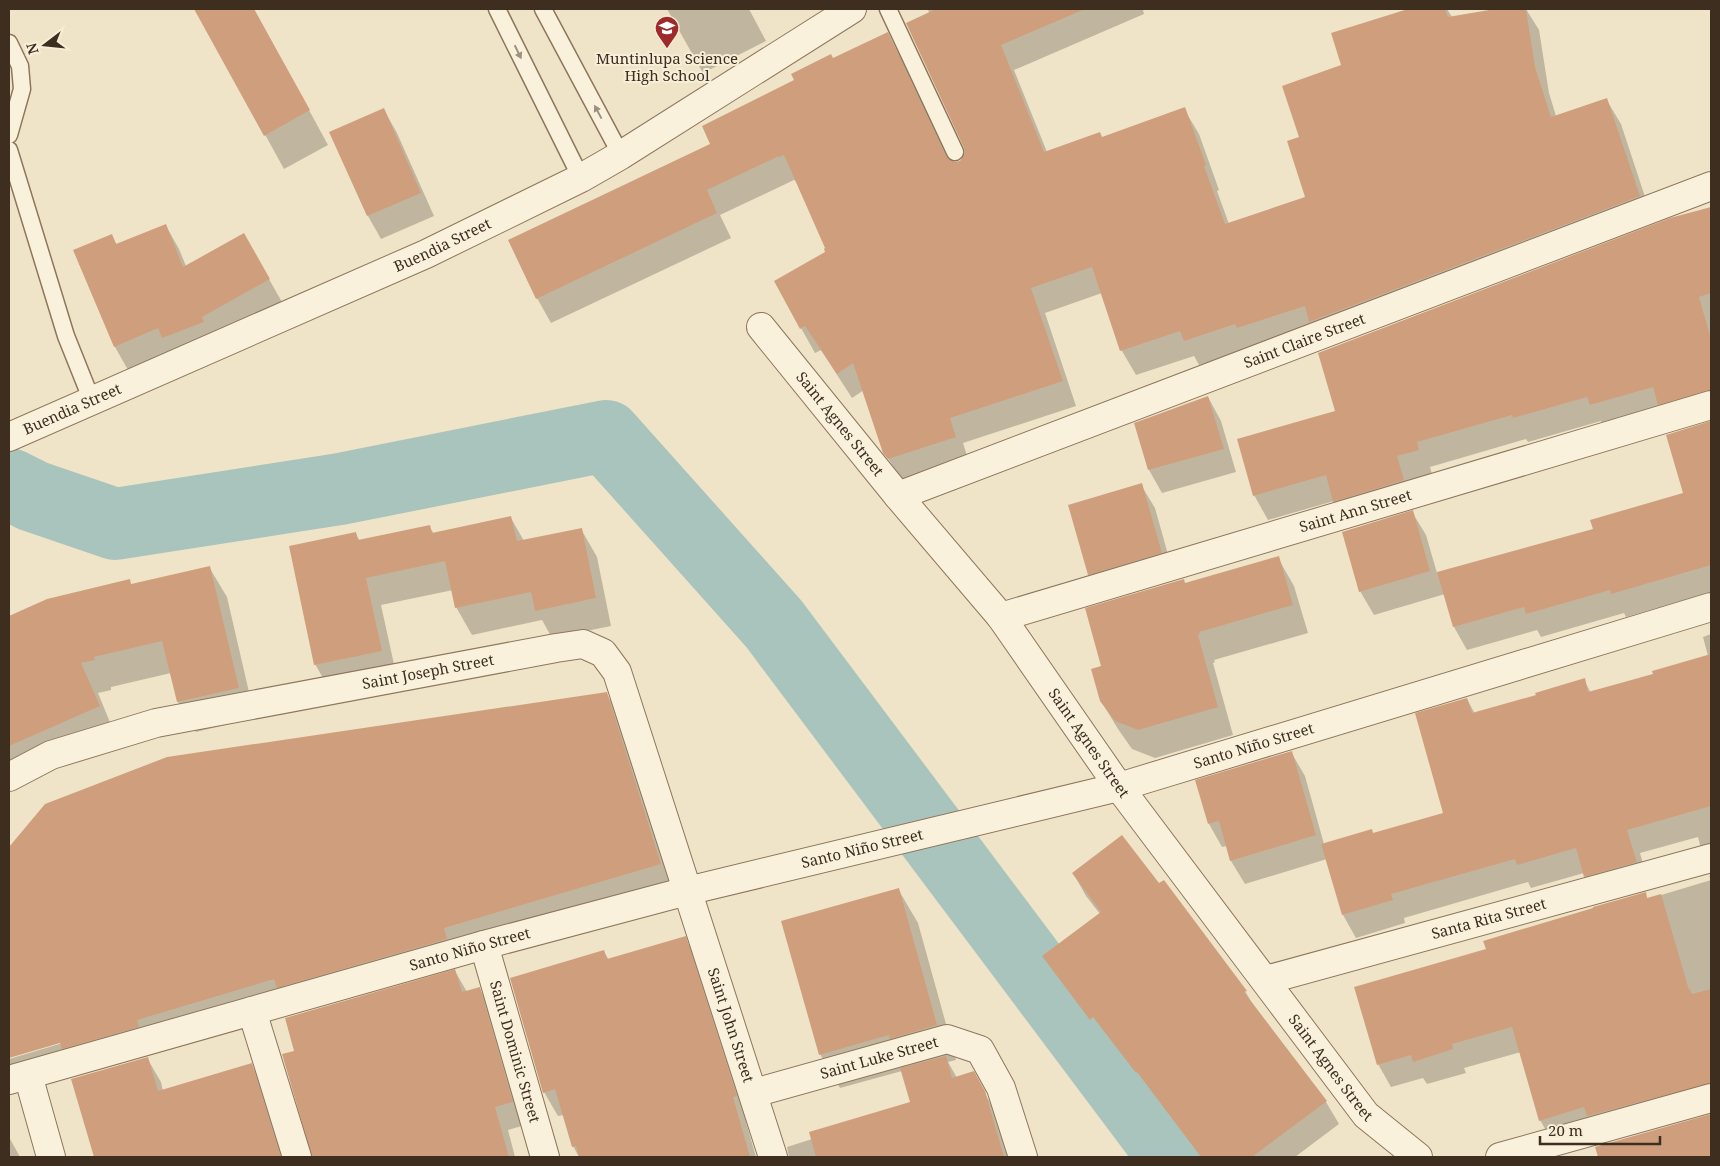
<svg xmlns="http://www.w3.org/2000/svg" width="1720" height="1166" font-family="'Noto Serif',serif">
	<style>
		.shadow { fill: #0003 }
		.lines { fill: none; stroke-linecap: round; stroke-linejoin: round }
		.river { stroke: #a9c4bc; stroke-width: 72 }
		.building { fill: #cf9f7d }
		.service-casing { stroke: #8d765c; stroke-width: 19 }
		.minor-casing { stroke: #8d765c; stroke-width: 30 }
		.tertiary-casing { stroke: #8d765c; stroke-width: 30 }
		.service { stroke: #faf1dc; stroke-width: 16 }
		.minor { stroke: #faf1dc; stroke-width: 28 }
		.tertiary { stroke: #faf1dc; stroke-width: 28 }
		.oneway { fill: #9c907e }
		.labels { text-anchor: middle; stroke-width: 4; stroke-linejoin: round; paint-order: stroke }
		.poi-label { font-size: 15px; fill: #3d2e20; stroke: #f7eed8 }
		.street-label { font-size: 15px; fill: #3d2e20; stroke: #f7eed8 }
	</style>
	<rect width="100%" height="100%" fill="#f0e4c8"/>
	<g class="shadow">
		<path d="M 196,9 L 254,9 L 328,145 L 284,169 Z"/>
		<path d="M 667,9 L 749,9 L 766,41 L 703,73 Z"/>
		<path d="M 928,9 L 1147,9 L 1143,10 L 1144,14 L 1014,70 L 1047,152 L 1103,139 L 1184,109 L 1199,134 L 1219,190 L 1217,191 L 1229,224 L 1307,198 L 1301,138 L 1343,66 L 1399,12 L 1411,9 L 1447,9 L 1452,17 L 1503,9 L 1526,9 L 1539,30 L 1549,93 L 1556,116 L 1606,99 L 1621,124 L 1653,221 L 1199,365 L 1194,356 L 1136,375 L 1122,351 L 1102,293 L 1045,313 L 1076,406 L 963,443 L 969,462 L 904,484 L 884,452 L 864,390 L 852,398 L 821,350 L 815,353 L 801,328 L 827,248 L 796,181 L 794,180 L 720,215 L 731,238 L 551,323 L 537,298 L 711,144 L 796,81 L 833,59 L 887,33 L 901,58 L 949,160 L 953,163 L 960,162 L 966,154 Z"/>
		<path d="M 384,110 L 397,133 L 434,216 L 381,239 L 368,216 L 331,132 Z"/>
		<path d="M 1711,208 L 1711,417 L 1605,429 L 1601,421 L 1528,442 L 1526,439 L 1430,467 L 1432,474 L 1349,526 L 1334,501 L 1268,520 L 1254,495 L 1336,412 L 1670,220 Z"/>
		<path d="M 166,226 L 179,249 L 186,266 L 257,258 L 282,302 L 128,370 L 115,347 L 74,251 L 111,235 L 117,245 Z"/>
		<path d="M 1208,397 L 1221,421 L 1236,472 L 1162,493 L 1149,470 L 1136,423 Z"/>
		<path d="M 1711,421 L 1711,592 L 1626,617 L 1624,613 L 1541,637 L 1537,630 L 1467,650 L 1454,627 L 1445,594 L 1374,615 L 1360,591 L 1412,512 L 1426,535 L 1437,573 L 1594,530 L 1685,494 L 1668,435 Z"/>
		<path d="M 1141,485 L 1155,508 L 1174,576 L 1103,598 L 1089,574 Z"/>
		<path d="M 511,518 L 524,541 L 581,529 L 597,557 L 611,626 L 552,638 L 542,620 L 472,635 L 456,607 L 453,590 L 381,605 L 397,678 L 331,692 L 315,664 L 355,533 L 360,541 L 429,526 L 434,534 Z"/>
		<path d="M 1278,558 L 1294,586 L 1308,633 L 1214,660 L 1215,662 L 1213,663 L 1233,735 L 1155,758 L 1132,749 L 1118,729 L 1101,701 L 1103,667 L 1186,584 Z"/>
		<path d="M 209,567 L 227,597 L 255,718 L 196,732 L 178,702 L 171,673 L 111,687 L 111,690 L 98,693 L 116,737 L 9,786 L 9,617 L 47,600 L 132,585 Z"/>
		<path d="M 1711,634 L 1711,863 L 1700,845 L 1698,837 L 1640,853 L 1649,886 L 1599,899 L 1584,873 L 1531,888 L 1528,882 L 1404,918 L 1405,923 L 1356,938 L 1343,915 L 1327,859 L 1245,884 L 1231,861 L 1227,846 L 1222,847 L 1209,824 L 1291,752 L 1305,776 L 1324,844 L 1374,834 L 1445,814 L 1467,699 L 1475,714 L 1537,696 L 1584,680 L 1591,693 L 1654,674 L 1708,656 L 1703,637 Z"/>
		<path d="M 606,693 L 620,716 L 674,887 L 9,1085 L 9,1059 L 66,1042 L 66,1040 L 9,1057 L 9,849 L 46,805 Z"/>
		<path d="M 1073,873 L 1245,991 L 1258,1013 L 1326,1102 L 1339,1124 L 1295,1157 L 1199,1157 L 1107,1039 L 1103,1042 L 1056,979 L 1043,957 L 1100,914 L 1086,896 Z"/>
		<path d="M 1711,875 L 1711,1109 L 1554,1144 L 1540,1120 L 1521,1052 L 1464,1068 L 1466,1073 L 1427,1084 L 1423,1078 L 1391,1087 L 1378,1064 L 1487,950 L 1645,894 L 1648,899 L 1711,880 L 1709,876 Z"/>
		<path d="M 898,889 L 918,923 L 956,1060 L 948,1062 L 957,1078 L 973,1073 L 998,1116 L 1010,1157 L 789,1157 L 787,1147 L 812,1139 L 911,1102 L 902,1071 L 840,1088 L 820,1054 Z"/>
		<path d="M 685,938 L 699,962 L 750,1120 L 746,1122 L 756,1157 L 579,1157 L 573,1146 L 564,1115 L 558,1116 L 544,1092 L 604,952 L 609,960 Z"/>
		<path d="M 455,971 L 467,992 L 479,988 L 493,1012 L 525,1125 L 508,1130 L 515,1157 L 313,1157 L 296,1051 Z"/>
		<path d="M 147,1058 L 161,1082 L 163,1091 L 251,1065 L 265,1088 L 287,1157 L 95,1157 L 72,1080 Z"/>
		<path d="M 1711,1115 L 1711,1157 L 1600,1157 L 1597,1147 Z"/>
		<path d="M 9,1137 L 20,1157 L 9,1157 Z"/>
	</g>
	<g class="lines">
		<path class="river" d="M 9,484 L 33,496 L 115,524 L 340,489 L 606,436 L 774,624 L 1174,1157"/>
	</g>
	<g class="building">
		<path d="M 194,9 L 254,9 L 310,110 L 264,136 Z"/>
		<path d="M 936,9 L 1085,9 L 1001,45 L 1044,152 L 1100,132 L 1102,137 L 1185,107 L 1206,165 L 1204,166 L 1225,224 L 1305,197 L 1287,141 L 1299,137 L 1282,86 L 1341,65 L 1331,33 L 1408,9 L 1445,9 L 1448,17 L 1495,9 L 1526,9 L 1535,67 L 1551,117 L 1607,98 L 1640,196 L 1309,322 L 1305,306 L 1237,328 L 1235,324 L 1184,341 L 1180,331 L 1120,351 L 1092,267 L 1031,288 L 1063,381 L 950,418 L 956,437 L 888,459 L 883,453 L 853,363 L 837,374 L 805,326 L 800,329 L 774,281 L 825,252 L 824,249 L 825,248 L 784,155 L 779,157 L 779,156 L 707,190 L 717,213 L 536,299 L 508,240 L 710,144 L 702,126 L 794,80 L 791,74 L 831,54 L 833,58 L 888,32 L 946,156 L 954,162 L 960,161 L 965,153 L 964,148 L 906,23 Z"/>
		<path d="M 384,108 L 421,193 L 367,216 L 329,132 Z"/>
		<path d="M 1711,207 L 1711,293 L 1699,297 L 1711,339 L 1711,390 L 1658,405 L 1653,387 L 1590,405 L 1587,397 L 1513,418 L 1512,415 L 1417,442 L 1419,450 L 1397,456 L 1404,480 L 1333,502 L 1326,475 L 1253,496 L 1237,439 L 1335,411 L 1318,353 L 1670,218 Z"/>
		<path d="M 166,224 L 183,267 L 244,233 L 270,279 L 202,317 L 204,322 L 162,338 L 158,328 L 114,347 L 73,250 L 112,234 L 116,244 Z"/>
		<path d="M 1208,396 L 1224,449 L 1148,470 L 1134,423 Z"/>
		<path d="M 1711,421 L 1711,565 L 1611,594 L 1610,590 L 1526,614 L 1524,607 L 1453,627 L 1437,572 L 1593,529 L 1590,520 L 1683,493 L 1666,435 Z"/>
		<path d="M 1142,483 L 1162,553 L 1088,575 L 1068,505 Z"/>
		<path d="M 1413,510 L 1430,571 L 1359,592 L 1342,532 Z"/>
		<path d="M 511,516 L 517,541 L 582,528 L 596,598 L 535,611 L 531,592 L 455,608 L 445,561 L 366,578 L 382,651 L 314,665 L 289,546 L 356,532 L 358,540 L 430,525 L 432,533 Z"/>
		<path d="M 1279,556 L 1293,605 L 1199,632 L 1200,634 L 1198,635 L 1218,707 L 1138,730 L 1115,721 L 1100,701 L 1091,669 L 1101,666 L 1085,608 L 1184,579 L 1185,583 Z"/>
		<path d="M 210,566 L 239,688 L 177,702 L 162,641 L 94,657 L 95,660 L 81,663 L 100,706 L 9,746 L 9,616 L 47,599 L 130,579 L 131,584 Z"/>
		<path d="M 1711,654 L 1711,806 L 1627,830 L 1637,862 L 1584,877 L 1576,848 L 1517,865 L 1515,859 L 1391,894 L 1393,900 L 1342,915 L 1321,844 L 1372,829 L 1373,833 L 1443,813 L 1415,713 L 1467,698 L 1472,713 L 1536,695 L 1535,693 L 1585,678 L 1588,692 L 1653,674 L 1652,671 Z"/>
		<path d="M 607,692 L 661,864 L 444,928 L 447,939 L 277,988 L 274,979 L 137,1020 L 139,1027 L 62,1049 L 60,1043 L 9,1058 L 9,847 L 45,804 L 167,757 Z"/>
		<path d="M 1292,751 L 1316,835 L 1230,861 L 1219,821 L 1208,824 L 1195,780 Z"/>
		<path d="M 1122,835 L 1159,883 L 1164,880 L 1247,991 L 1244,992 L 1327,1101 L 1252,1157 L 1201,1157 L 1137,1072 L 1136,1073 L 1093,1017 L 1090,1020 L 1042,956 L 1101,912 L 1072,873 Z"/>
		<path d="M 899,888 L 937,1025 L 890,1039 L 889,1035 L 819,1055 L 781,921 Z"/>
		<path d="M 1646,892 L 1647,898 L 1661,894 L 1689,990 L 1690,989 L 1692,994 L 1711,989 L 1711,1083 L 1587,1116 L 1584,1107 L 1539,1121 L 1512,1027 L 1452,1044 L 1453,1049 L 1413,1062 L 1411,1055 L 1377,1065 L 1354,987 L 1486,949 L 1483,941 L 1593,908 L 1593,907 Z"/>
		<path d="M 686,936 L 737,1096 L 733,1097 L 750,1157 L 579,1157 L 576,1146 L 572,1147 L 555,1089 L 543,1093 L 510,978 L 604,950 L 607,959 Z"/>
		<path d="M 455,969 L 462,992 L 480,987 L 513,1102 L 495,1107 L 509,1157 L 312,1157 L 282,1054 L 294,1051 L 285,1018 Z"/>
		<path d="M 946,1056 L 952,1078 L 974,1071 L 985,1091 L 1004,1157 L 816,1157 L 809,1132 L 910,1102 L 900,1068 Z"/>
		<path d="M 148,1057 L 158,1091 L 252,1063 L 281,1157 L 94,1157 L 71,1079 Z"/>
		<path d="M 1711,1114 L 1711,1157 L 1598,1157 L 1595,1147 Z"/>
	</g>
	<g class="lines">
		<defs>
			<g id="service">
				<path d="M 497,9 L 581,178"/>
				<path d="M 543,9 L 621,155"/>
				<path d="M 888,9 L 955,152"/>
				<path d="M 9,43 L 20,66 L 22,89 L 9,135"/>
				<path d="M 9,150 L 66,336 L 92,401"/>
			</g>
			<g id="minor">
				<path id="s1" d="M 761,327 L 898,496 L 1001,617 L 1119,787 L 1366,1115 L 1418,1157"/>
				<path id="s2" d="M 898,496 L 1711,186"/>
				<path id="s3" d="M 1001,617 L 1711,405"/>
				<path id="s4" d="M 9,777 L 51,755 L 156,723 L 556,648 L 583,644 L 603,653 L 617,672 L 773,1157"/>
				<path id="s5" d="M 484,945 L 545,1157"/>
				<path id="s6" d="M 1266,980 L 1711,858"/>
				<path d="M 252,1011 L 297,1157"/>
				<path d="M 28,1075 L 51,1157"/>
				<path id="s7" d="M 9,1080 L 484,945 L 687,891 L 1119,787 L 1711,607"/>
				<path id="s8" d="M 754,1093 L 947,1039 L 980,1050 L 1001,1088 L 1023,1157"/>
				<path d="M 1500,1157 L 1711,1098"/>
			</g>
			<g id="tertiary">
				<path id="s9" d="M 9,437 L 426,254 L 581,178 L 621,155 L 852,9"/>
			</g>
		</defs>
		<use href="#service" class="service-casing"/>
		<use href="#minor" class="minor-casing"/>
		<use href="#tertiary" class="tertiary-casing"/>
		<use href="#service" class="service"/>
		<use href="#minor" class="minor"/>
		<use href="#tertiary" class="tertiary"/>
	</g>
	<defs><path id="oneway-solid" d="M-6-.8H1V-3.2L6.5 0L1 3.2V.8H-6Z" transform="scale(1.25)"/></defs>
	<g class="oneway">
		<use href="#oneway-solid" transform="translate(518 52) rotate(64)"/>
		<use href="#oneway-solid" transform="translate(598 112) rotate(-118)"/>
	</g>
	<defs>
		<symbol id="school-pin" viewBox="-11 -11 22 30"><path d="M0 17L-7.5 6A9.5 9.5 0 1 1 7.5 6Z" fill="#9e2a2b" stroke="#f7eed8"/><path d="M0-5L7-2L0 1L-7-2ZM-4 1L0 2.5L4 1V4Q0 6-4 4Z" fill="#fff"/></symbol>
	</defs>
	<g fill-rule="evenodd">
		<use href="#school-pin" x="653" y="14" width="28" height="38"/>
	</g>
	<g class="labels">
		<g class="poi-label">
			<text x="667" y="64">Muntinlupa Science<tspan x="667" dy="17">High School</tspan></text>
		</g>
		<g class="street-label">
			<text dy="5" stroke="none"><textPath href="#s9" startOffset="474">Buendia Street</textPath></text>
			<text dy="5" stroke="none"><textPath href="#s2" startOffset="435">Saint Claire Street</textPath></text>
			<text dy="5" stroke="none"><textPath href="#s9" startOffset="69">Buendia Street</textPath></text>
			<text dy="5" stroke="none"><textPath href="#s1" startOffset="125">Saint Agnes Street</textPath></text>
			<text dy="5" stroke="none"><textPath href="#s3" startOffset="370">Saint Ann Street</textPath></text>
			<text dy="5" stroke="none"><textPath href="#s4" startOffset="434">Saint Joseph Street</textPath></text>
			<text dy="5" stroke="none"><textPath href="#s1" startOffset="530">Saint Agnes Street</textPath></text>
			<text dy="5" stroke="none"><textPath href="#s7" startOffset="1289">Santo Niño Street</textPath></text>
			<text dy="5" stroke="none"><textPath href="#s7" startOffset="884">Santo Niño Street</textPath></text>
			<text dy="5" stroke="none"><textPath href="#s6" startOffset="231">Santa Rita Street</textPath></text>
			<text dy="5" stroke="none"><textPath href="#s7" startOffset="479">Santo Niño Street</textPath></text>
			<text dy="5" stroke="none"><textPath href="#s4" startOffset="1008">Saint John Street</textPath></text>
			<text dy="5" stroke="none"><textPath href="#s5" startOffset="111">Saint Dominic Street</textPath></text>
			<text dy="5" stroke="none"><textPath href="#s8" startOffset="130">Saint Luke Street</textPath></text>
			<text dy="5" stroke="none"><textPath href="#s1" startOffset="935">Saint Agnes Street</textPath></text>
		</g>
	</g>
	<rect width="1720" height="1166" fill="none" stroke="#3d2e20" stroke-width="20"/>
	<g transform="translate(45 45) rotate(254)" stroke="#f7eed8" stroke-width="4" paint-order="stroke">
	<path d="M0-4L9 19L0 12L-9 19Z" fill="#3d2e20"/>
	<text y="-8" font-size="14" font-weight="bold" text-anchor="middle" fill="#3d2e20">N</text>
	</g>
	<path d="M1540 1136v8h120v-8" fill="none" stroke="#3d2e20" stroke-width="2.5"/>
	<text x="1548" y="1136" font-size="15" fill="#3d2e20" stroke="#f7eed8" stroke-width="4" paint-order="stroke">20 m</text>
</svg>
